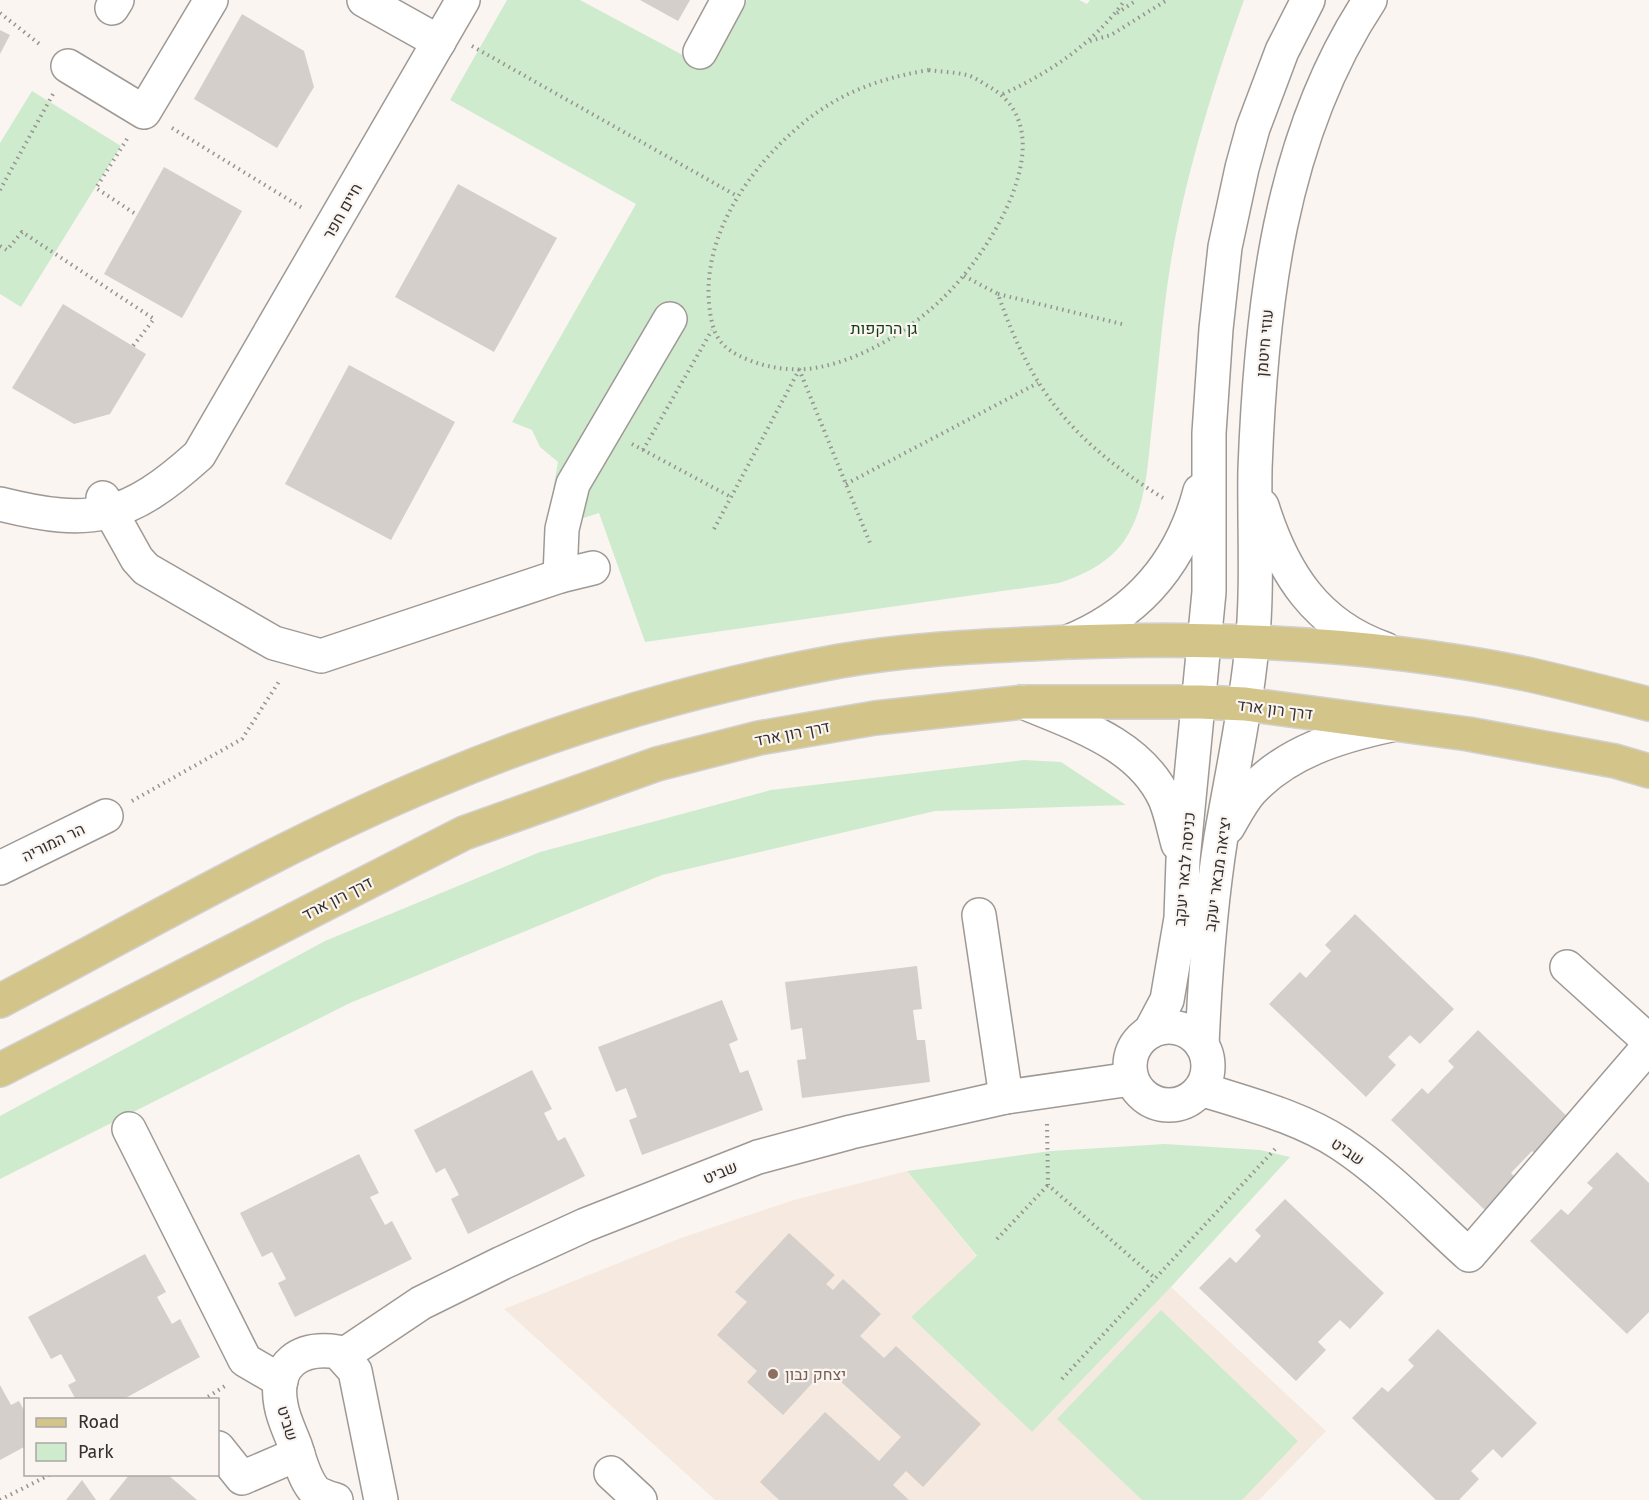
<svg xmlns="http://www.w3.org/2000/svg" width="1649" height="1500" font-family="'Fira Sans',Heebo,sans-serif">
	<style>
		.built { fill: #f6e9e0 }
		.green { fill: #ceebce }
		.building { fill: #d4cfcb }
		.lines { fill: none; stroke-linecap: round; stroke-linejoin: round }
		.minor-casing { stroke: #9f9995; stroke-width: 36 }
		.major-casing { stroke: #d2d1d1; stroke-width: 36 }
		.path { stroke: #979390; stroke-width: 4; stroke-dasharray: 1.5 4.5; stroke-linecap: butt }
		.minor { stroke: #fff; stroke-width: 33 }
		.major { stroke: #d3c489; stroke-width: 33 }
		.education-dot { fill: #8d6e63; stroke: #fbf5f1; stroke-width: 2 }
		.labels { text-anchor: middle; stroke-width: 4.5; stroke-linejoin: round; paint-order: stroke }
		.street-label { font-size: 16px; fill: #33302f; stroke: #fbf5f1 }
		.park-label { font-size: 16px; fill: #0e3c13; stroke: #fbf5f1 }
		.education-label { font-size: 16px; fill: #785e54; stroke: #fbf5f1; text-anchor: start }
	</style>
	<rect width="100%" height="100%" fill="#fbf5f1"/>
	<path class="built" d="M 907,1171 L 977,1257 L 911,1317 L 1032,1432 L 1171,1287 L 1326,1431 L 1259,1500 L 715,1500 L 504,1309 L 681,1238 L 794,1200 Z"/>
	<g class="green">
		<path d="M 507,0 L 580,0 L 707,68 L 747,0 L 1079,0 L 1087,4 L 1090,0 L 1244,0 C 1213,86 1185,176 1170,267 C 1162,319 1158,372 1152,425 C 1148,460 1147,499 1130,531 C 1116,559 1087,574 1059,583 L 645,642 L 599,513 L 546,530 L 558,462 L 540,447 L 532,430 L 512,422 L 636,204 L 450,100 Z"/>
		<path d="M 32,91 L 121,146 L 21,307 L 0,294 L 0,143 Z"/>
		<path d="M 1024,760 L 1061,762 L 1126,805 L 935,811 L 662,875 L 350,1003 L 0,1179 L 0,1116 L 325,941 L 540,852 L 771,790 Z"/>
		<path d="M 1165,1144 L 1260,1150 L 1290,1157 L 1171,1287 L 1032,1432 L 911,1317 L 977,1256 L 907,1171 L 1051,1151 Z"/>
		<path d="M 1161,1310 L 1298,1441 L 1242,1500 L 1142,1500 L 1057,1419 Z"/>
	</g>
	<g class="building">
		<path d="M 640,0 L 690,0 L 678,21 Z"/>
		<path d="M 242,14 L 304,51 L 314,87 L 277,148 L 194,99 Z"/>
		<path d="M 0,30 L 10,35 L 0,54 Z"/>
		<path d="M 164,167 L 242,211 L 182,318 L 104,274 Z"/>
		<path d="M 458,184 L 557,238 L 494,352 L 395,297 Z"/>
		<path d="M 63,304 L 146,354 L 110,414 L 74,424 L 12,388 Z"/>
		<path d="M 349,365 L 455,422 L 391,540 L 285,484 Z"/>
		<path d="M 1355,914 L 1454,1009 L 1420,1044 L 1410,1035 L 1388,1057 L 1396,1065 L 1366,1097 L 1269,1004 L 1300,972 L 1306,978 L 1331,951 L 1325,945 Z"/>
		<path d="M 917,966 L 922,1009 L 913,1010 L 917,1040 L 925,1040 L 930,1082 L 802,1098 L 797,1060 L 806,1059 L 802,1028 L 791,1030 L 785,982 Z"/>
		<path d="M 722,1000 L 738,1040 L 729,1044 L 740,1073 L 748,1070 L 763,1110 L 642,1155 L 629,1120 L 637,1117 L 626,1088 L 616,1092 L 598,1047 Z"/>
		<path d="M 1478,1030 L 1576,1125 L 1542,1160 L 1532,1151 L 1511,1173 L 1519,1181 L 1488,1213 L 1391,1120 L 1422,1088 L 1428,1094 L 1454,1067 L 1448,1061 Z"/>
		<path d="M 532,1070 L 552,1109 L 544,1113 L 558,1141 L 565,1137 L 585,1176 L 468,1234 L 451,1199 L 459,1195 L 445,1168 L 436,1173 L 414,1130 Z"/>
		<path d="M 1617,1152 L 1649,1183 L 1649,1312 L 1627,1334 L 1530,1241 L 1561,1209 L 1568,1215 L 1593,1188 L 1587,1183 Z"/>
		<path d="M 359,1154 L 379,1193 L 370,1197 L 385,1225 L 392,1221 L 412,1259 L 295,1317 L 278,1283 L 286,1279 L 272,1252 L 262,1257 L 240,1213 Z"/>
		<path d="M 1285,1199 L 1384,1293 L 1350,1329 L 1340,1320 L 1318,1342 L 1326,1350 L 1296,1381 L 1199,1288 L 1230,1257 L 1236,1263 L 1261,1236 L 1255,1230 Z"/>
		<path d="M 789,1233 L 835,1275 L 826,1284 L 833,1290 L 843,1279 L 881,1314 L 860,1336 L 884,1358 L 896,1346 L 981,1424 L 923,1487 L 906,1471 L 893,1485 L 909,1500 L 779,1500 L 760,1482 L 825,1412 L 879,1461 L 901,1437 L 826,1368 L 783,1415 L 747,1382 L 757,1371 L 717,1335 L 747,1302 L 735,1292 Z"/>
		<path d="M 145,1254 L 166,1292 L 157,1297 L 172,1324 L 180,1319 L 200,1357 L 122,1400 L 76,1400 L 68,1385 L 76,1381 L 61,1354 L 51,1359 L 28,1317 Z"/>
		<path d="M 1438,1329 L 1537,1423 L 1502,1458 L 1493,1449 L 1471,1471 L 1479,1479 L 1459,1500 L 1436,1500 L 1352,1418 L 1382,1387 L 1388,1392 L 1414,1366 L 1408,1360 Z"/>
		<path d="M 0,1385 L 11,1405 L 19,1401 L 26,1414 L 26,1446 L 0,1460 Z"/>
		<path d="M 130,1474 L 167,1474 L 197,1500 L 109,1500 Z"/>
		<path d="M 82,1480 L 96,1500 L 66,1500 Z"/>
	</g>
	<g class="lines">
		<defs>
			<g id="minor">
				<path d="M 364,0 L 439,42"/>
				<path d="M 112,8 L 117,0"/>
				<path d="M 700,52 L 728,0"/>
				<path d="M 68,66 L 144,112 L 211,0"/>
				<path d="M 103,498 L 137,559 L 146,569 L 274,643 L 321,656 L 560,576 L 593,568"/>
				<path d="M 0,504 C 92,527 128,519 199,455 L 463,0"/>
				<path d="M 1262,506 C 1283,573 1316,625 1385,649"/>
				<path d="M 560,576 L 562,529 L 573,484 L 670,319"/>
				<path d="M 1068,642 C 1137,614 1181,564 1200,491"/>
				<path d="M 1023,702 C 1075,724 1140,744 1165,799 C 1171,813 1174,830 1178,844"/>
				<path d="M 1228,827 C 1235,815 1242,801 1251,791 C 1287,752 1339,736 1391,725"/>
				<path d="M 0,868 L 106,816"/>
				<path d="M 979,915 L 1006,1097"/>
				<path d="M 1567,967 L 1649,1041"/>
				<circle cx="1169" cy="1066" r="39"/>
				<path d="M 1150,1032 L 1167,1000 L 1181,918 L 1183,860 L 1209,592 L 1209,433 L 1216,329 L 1225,247 L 1242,168 L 1253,128 L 1282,51 L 1308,0"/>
				<path d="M 1202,1045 C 1205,975 1210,906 1221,837 C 1232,773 1246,710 1252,646 C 1258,588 1254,527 1255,469 C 1261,308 1279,137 1370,0"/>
				<path d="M 1201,1089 C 1248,1104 1300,1117 1341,1144 C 1388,1175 1428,1218 1469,1255 L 1649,1046"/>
				<path d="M 129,1129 L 245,1360 L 281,1381"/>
				<path d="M 342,1356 L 421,1303 L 502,1263 L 585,1225 L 758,1157 L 851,1132 L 1006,1097 L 1131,1079"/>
				<path d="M 218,1448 L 242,1478 L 298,1454"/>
				<path d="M 611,1473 L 640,1500"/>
				<path d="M 336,1500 C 329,1498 321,1496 315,1491 C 304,1479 300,1460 295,1445 C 290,1432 283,1418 281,1405 C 273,1364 300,1346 338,1352 L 355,1371 L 381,1500"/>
			</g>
			<g id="major">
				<path d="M 0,1001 C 143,926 284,844 433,782 C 563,727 702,686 840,661 C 902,650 967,647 1030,644 C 1196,635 1368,641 1531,675 C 1570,684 1610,694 1649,704"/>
				<path d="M 0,1070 L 464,833 L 657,764 L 759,738 L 875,718 L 1023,702 L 1200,702 L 1245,704 L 1468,734 L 1615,761 L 1649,771"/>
			</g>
		</defs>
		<use href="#minor" class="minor-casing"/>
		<use href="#major" class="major-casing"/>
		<g class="path">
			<path d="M 0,13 L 42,46"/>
			<path d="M 1117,13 L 1137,0"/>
			<path d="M 1090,41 L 1111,35 L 1167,0"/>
			<path d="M 472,46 L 737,196"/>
			<path d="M 929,70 C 941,72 955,72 967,75 C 974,77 981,82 988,86 C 1069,131 989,254 943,298 C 911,329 865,358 820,367 C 797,372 771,369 749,360 C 718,348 712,334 709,303 C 703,233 751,166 803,123 C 841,92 881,78 929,70 Z"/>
			<path d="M 1003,94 C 1051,72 1094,43 1125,0"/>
			<path d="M 172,128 L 304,209"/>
			<path d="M 127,139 L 96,188 L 137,215"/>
			<path d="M 0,190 L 53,94"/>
			<path d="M 0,246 L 7,250 L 22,232 L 154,319 L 133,346"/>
			<path d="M 964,276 L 998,294 C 1032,393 1074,442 1163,498"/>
			<path d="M 998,294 L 1122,324"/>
			<path d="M 799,369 L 870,543"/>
			<path d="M 632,444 L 731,497"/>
			<path d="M 643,450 L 712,330"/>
			<path d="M 846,484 L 1038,383"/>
			<path d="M 714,529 L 799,370"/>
			<path d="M 132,801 L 242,739 L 280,680"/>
			<path d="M 1047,1124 L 1048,1185 L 1156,1279"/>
			<path d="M 997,1239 L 1048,1185"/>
			<path d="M 1062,1379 L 1276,1148"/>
			<path d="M 203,1400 L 225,1386"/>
			<path d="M 0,1500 L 51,1474"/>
		</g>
		<use href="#minor" class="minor"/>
		<use href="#major" class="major"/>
	</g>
	<circle class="education-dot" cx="773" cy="1374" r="6"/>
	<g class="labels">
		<g class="street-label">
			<text transform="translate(342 211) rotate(-60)" y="6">חיים חפר</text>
			<text transform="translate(1264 343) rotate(-85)" y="6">עוזי חיטמן</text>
			<text transform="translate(1275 709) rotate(7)" y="6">דרך רון ארד</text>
			<text transform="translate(792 733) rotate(-11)" y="6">דרך רון ארד</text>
			<text transform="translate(53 842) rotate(-26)" y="6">הר המוריה</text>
			<text transform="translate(1184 869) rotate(-85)" y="6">כניסה לבאר יעקב</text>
			<text transform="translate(1217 874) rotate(-82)" y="6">יציאה מבאר יעקב</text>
			<text transform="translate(337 898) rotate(-27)" y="6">דרך רון ארד</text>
			<text transform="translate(1348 1151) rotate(34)" y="6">שביט</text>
			<text transform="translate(720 1172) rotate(-22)" y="6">שביט</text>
			<text transform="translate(288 1423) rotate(73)" y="6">שביט</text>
		</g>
		<g class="park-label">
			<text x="884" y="334">גן הרקפות</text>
		</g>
		<g class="education-label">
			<text x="785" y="1380">יצחק נבון</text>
		</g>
	</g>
	<rect x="24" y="1398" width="195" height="78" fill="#fbf5f1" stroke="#aba6a3" stroke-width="1.5"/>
	<rect x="36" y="1418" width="30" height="9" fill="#d3c489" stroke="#aba6a3" stroke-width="1.5"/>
	<text x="78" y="1428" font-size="18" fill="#33302f">Road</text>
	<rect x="36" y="1443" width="30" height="18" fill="#ceebce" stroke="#aba6a3" stroke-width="1.5"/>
	<text x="78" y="1458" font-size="18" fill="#33302f">Park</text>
</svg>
